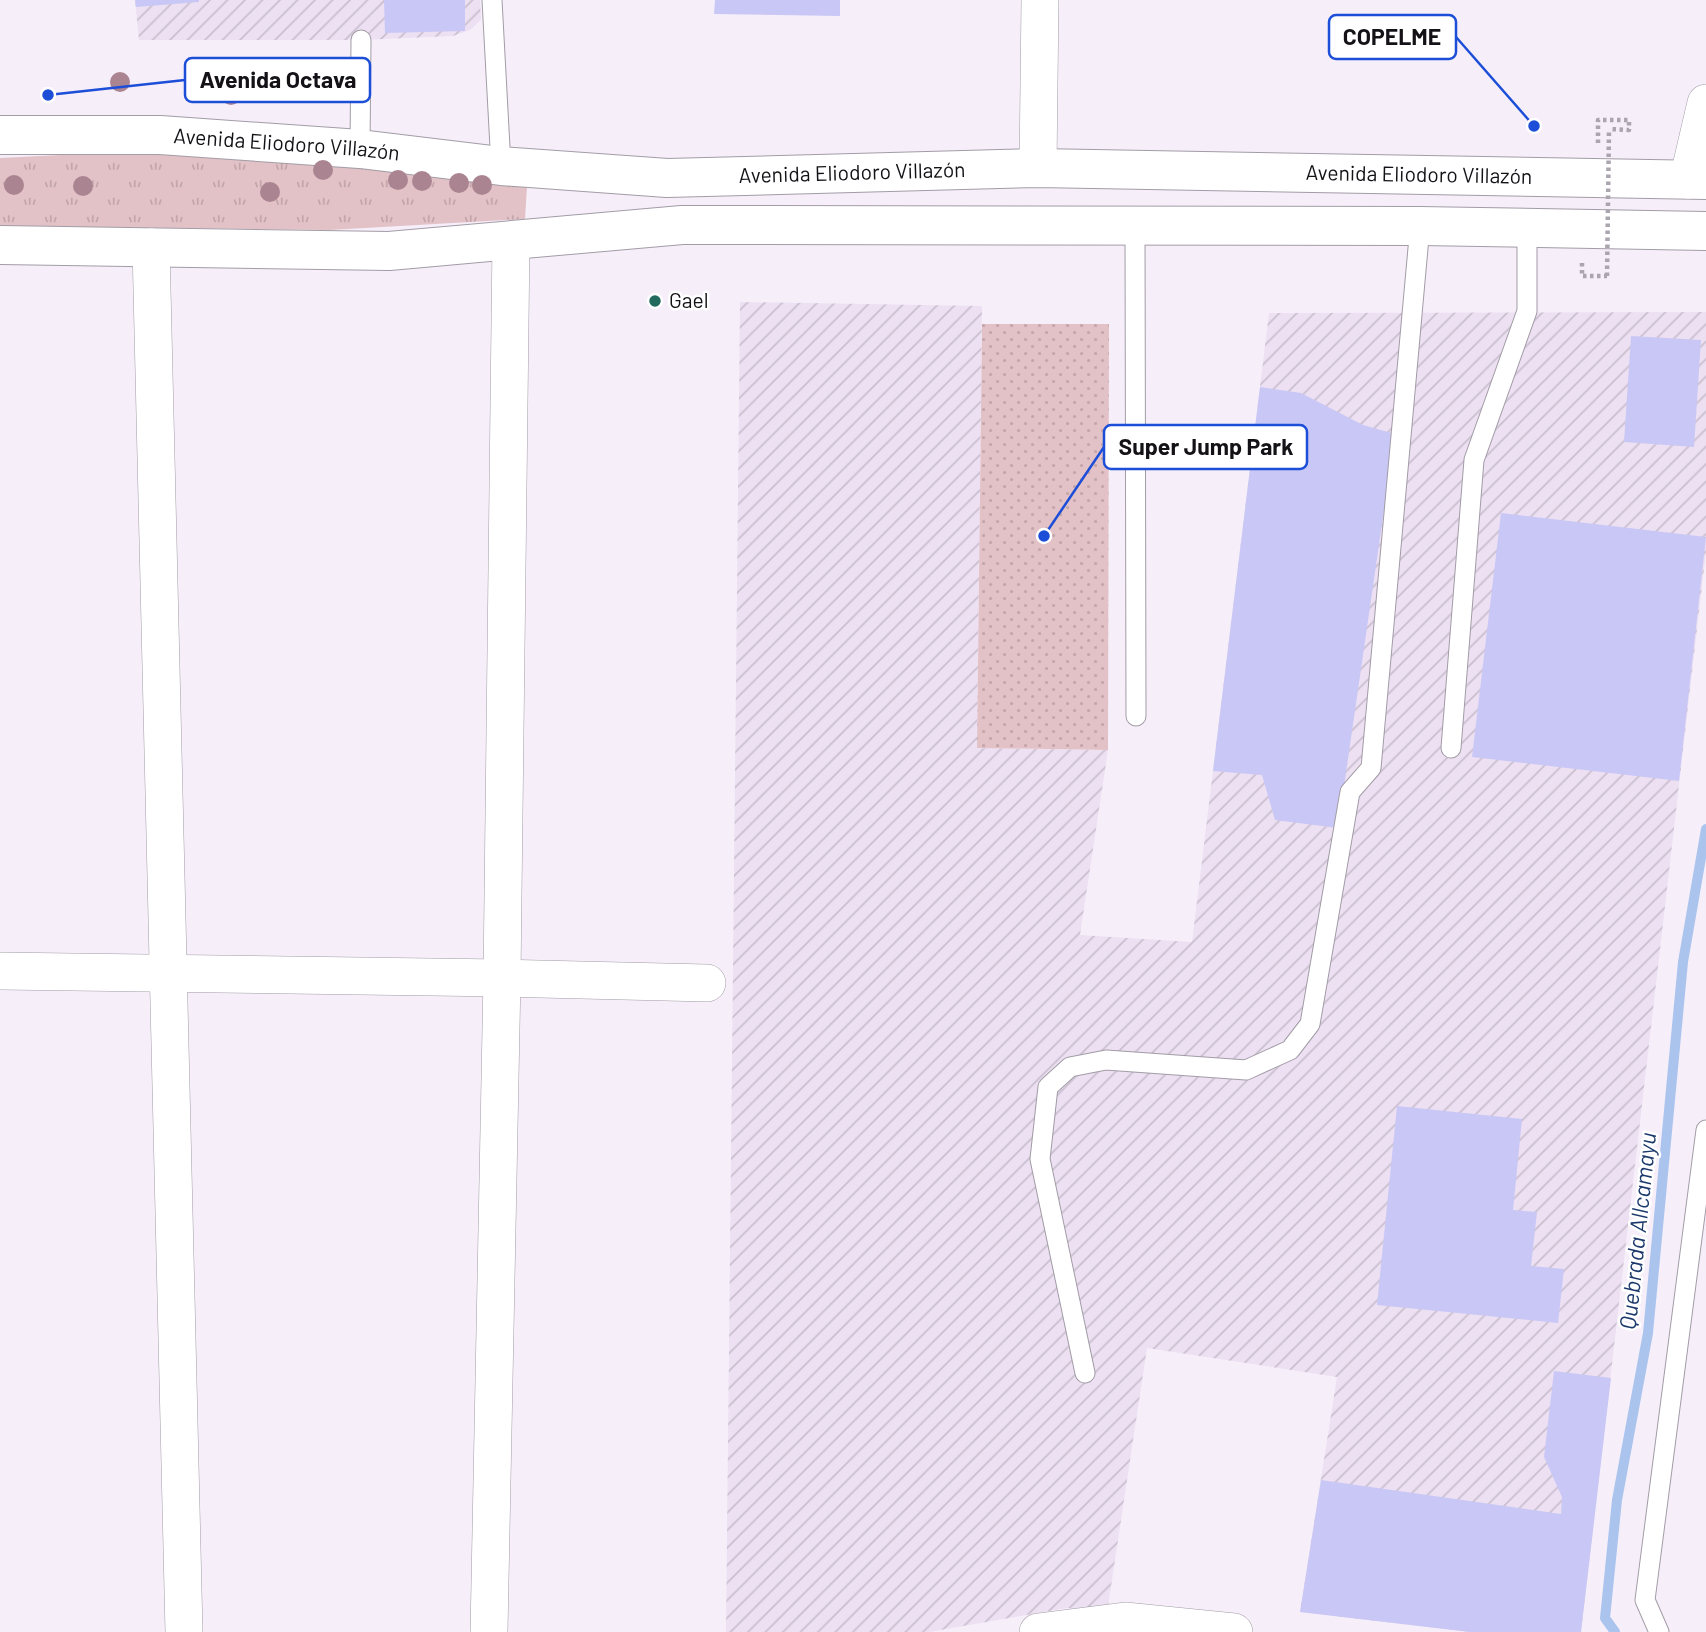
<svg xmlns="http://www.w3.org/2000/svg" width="1706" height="1632" font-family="Barlow,sans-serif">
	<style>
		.industrial { fill: url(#industrial-furrows) }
		.grass { fill: url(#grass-tufts) }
		.park { fill: url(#park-dots) }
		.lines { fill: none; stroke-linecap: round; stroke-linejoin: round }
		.stream { stroke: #abc4ed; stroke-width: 10 }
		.building { fill: #c9c7f5 }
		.service-casing { stroke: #a29ca6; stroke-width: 21 }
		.minor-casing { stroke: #a29ca6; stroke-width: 38 }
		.trunk-casing { stroke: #a29ca6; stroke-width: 40 }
		.path { stroke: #aaa5ae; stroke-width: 4.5; stroke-dasharray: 3.5 3.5; stroke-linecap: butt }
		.service { stroke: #fff; stroke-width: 19 }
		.minor { stroke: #fff; stroke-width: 37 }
		.trunk { stroke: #fff; stroke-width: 38 }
		.path-bridge { stroke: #aaa5ae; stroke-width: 4.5; stroke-dasharray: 3.5 3.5; stroke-linecap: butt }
		.tree { fill: #ab8492 }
		.poi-dot { fill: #22695e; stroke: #fff; stroke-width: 2.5 }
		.labels { text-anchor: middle; stroke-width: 5; stroke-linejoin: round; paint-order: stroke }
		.street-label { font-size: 21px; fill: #141216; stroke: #fff }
		.poi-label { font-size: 21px; fill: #141216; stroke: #fff; text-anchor: start }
		.water-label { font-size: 23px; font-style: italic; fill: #1c396c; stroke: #fff }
		.leader { fill: none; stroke: #1d4ed8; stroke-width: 2.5 }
		.callout-dot { fill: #1d4ed8; stroke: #fff; stroke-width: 2.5 }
		.callout { fill: #fff; stroke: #1d4ed8; stroke-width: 2.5 }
		.callout-label { font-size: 23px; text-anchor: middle; font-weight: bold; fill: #141216 }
	</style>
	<defs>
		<pattern id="industrial-furrows" width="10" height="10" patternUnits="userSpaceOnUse" patternTransform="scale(1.75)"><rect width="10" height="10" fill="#ece0f2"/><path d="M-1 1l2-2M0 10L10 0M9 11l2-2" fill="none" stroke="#cabfcf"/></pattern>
		<pattern id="grass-tufts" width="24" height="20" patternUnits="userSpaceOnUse" patternTransform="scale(1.75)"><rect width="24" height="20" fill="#e3c2c7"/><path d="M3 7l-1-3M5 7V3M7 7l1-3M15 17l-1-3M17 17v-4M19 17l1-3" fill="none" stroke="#c2a6aa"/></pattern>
		<pattern id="park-dots" width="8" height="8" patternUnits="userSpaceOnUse" patternTransform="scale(1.75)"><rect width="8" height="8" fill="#e3c2c7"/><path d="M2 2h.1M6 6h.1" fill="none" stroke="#c2a6aa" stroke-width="1.8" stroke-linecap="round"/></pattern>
	</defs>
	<rect width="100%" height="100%" fill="#f6effa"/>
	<g class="industrial">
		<path d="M 135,0 L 480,0 L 481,20 L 470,30 L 453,36 L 361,40 L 139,40 Z"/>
		<path d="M 740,302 L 982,306 L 977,748 L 1108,750 L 1080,935 L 1192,942 L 1269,313 L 1706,312 L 1706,552 L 1581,1632 L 1470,1632 L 1300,1612 L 1337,1377 L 1147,1348 L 1107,1613 L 1067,1608 L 929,1632 L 726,1632 Z"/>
	</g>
	<path class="grass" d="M 161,150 L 277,158 L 527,187 L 525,219 L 330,230 L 0,226 L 0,158 Z"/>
	<path class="park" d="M 982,324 L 1109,324 L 1108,750 L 977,748 Z"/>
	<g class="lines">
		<path class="stream" d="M 1615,1632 L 1605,1618 L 1617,1500 L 1648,1333 L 1683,962 L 1706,829"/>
	</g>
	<g class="building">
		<path d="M 135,0 L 199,0 L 199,2 L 136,7 Z"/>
		<path d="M 384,0 L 465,0 L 465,31 L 385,33 Z"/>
		<path d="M 715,0 L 840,0 L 840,16 L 714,14 Z"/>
		<path d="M 1631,336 L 1701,340 L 1694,447 L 1624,442 Z"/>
		<path d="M 1260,387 L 1301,393 L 1363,425 L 1395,434 L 1338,828 L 1275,820 L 1262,775 L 1213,771 Z"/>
		<path d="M 1501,513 L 1706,537 L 1679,781 L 1472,757 Z"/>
		<path d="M 1397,1106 L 1522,1119 L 1513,1210 L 1537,1212 L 1531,1266 L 1564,1269 L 1558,1323 L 1377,1305 Z"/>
		<path d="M 1554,1371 L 1611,1378 L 1581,1632 L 1470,1632 L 1300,1612 L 1321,1480 L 1561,1514 L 1562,1497 L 1544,1457 Z"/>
	</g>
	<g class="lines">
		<defs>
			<g id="service">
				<path d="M 492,0 L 501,166"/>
				<path d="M 360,149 L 361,40"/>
				<path d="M 1135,225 L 1136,716"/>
				<path d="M 1451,748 L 1474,460 L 1527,311 L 1527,230"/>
				<path d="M 1085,1373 L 1040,1159 L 1048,1087 L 1070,1067 L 1106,1060 L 1246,1070 L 1290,1050 L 1310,1024 L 1350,792 L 1371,768 L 1420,226"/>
				<path d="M 1659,1632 L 1645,1600 L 1706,1130"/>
			</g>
			<g id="minor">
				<path d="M 1038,168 L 1040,0"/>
				<path d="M 1688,180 L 1706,103"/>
				<path d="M 151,247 L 184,1632"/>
				<path d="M 0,971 L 502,978 L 707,983"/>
				<path d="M 489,1632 L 502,978 L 511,241"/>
				<path d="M 1038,1632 L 1125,1621 L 1234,1632"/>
			</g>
			<g id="trunk">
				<path id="s1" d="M 0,135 L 160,135 L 360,149 L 501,166 L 667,178 L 1038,168 L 1706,180"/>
				<path d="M 0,245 L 389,251 L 682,225 L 1420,226 L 1706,231"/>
			</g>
		</defs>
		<use href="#service" class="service-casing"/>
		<use href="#minor" class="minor-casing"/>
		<use href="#trunk" class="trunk-casing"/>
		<g class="path">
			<path d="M 1598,143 L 1598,120 L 1629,120 L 1629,130 L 1609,129"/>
			<path d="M 1582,263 L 1582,276 L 1607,276"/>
		</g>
		<use href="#service" class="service"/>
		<use href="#minor" class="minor"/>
		<use href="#trunk" class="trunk"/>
		<path class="path-bridge" d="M 1607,276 L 1609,129"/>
	</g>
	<g class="tree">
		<circle cx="120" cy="82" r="10"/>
		<circle cx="231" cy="95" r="10"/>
		<circle cx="323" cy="170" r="10"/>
		<circle cx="398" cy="180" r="10"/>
		<circle cx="422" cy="181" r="10"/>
		<circle cx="459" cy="183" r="10"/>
		<circle cx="14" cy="185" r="10"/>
		<circle cx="482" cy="185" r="10"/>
		<circle cx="83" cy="186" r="10"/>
		<circle cx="270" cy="192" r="10"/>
	</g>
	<circle class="poi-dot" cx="655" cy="301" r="7"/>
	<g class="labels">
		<g class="street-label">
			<text dy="7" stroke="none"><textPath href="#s1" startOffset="287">Avenida Eliodoro Villazón</textPath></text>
			<text dy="7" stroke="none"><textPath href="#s1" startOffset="854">Avenida Eliodoro Villazón</textPath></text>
			<text dy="7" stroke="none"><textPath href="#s1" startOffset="1421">Avenida Eliodoro Villazón</textPath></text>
		</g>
		<g class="poi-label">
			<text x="669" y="308">Gael</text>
		</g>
		<g class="water-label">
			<text transform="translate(1638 1231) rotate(-84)" y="8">Quebrada Allcamayu</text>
		</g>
	</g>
	<path class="leader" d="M1534 126L1456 37M48 95L185 80M1044 536L1104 447"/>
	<g class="callout-dot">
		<circle cx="1534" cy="126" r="7"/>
		<circle cx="48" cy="95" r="7"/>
		<circle cx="1044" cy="536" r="7"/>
	</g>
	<g class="callout">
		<rect x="1329" y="15" width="127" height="44" rx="7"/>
		<rect x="185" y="58" width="185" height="44" rx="7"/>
		<rect x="1104" y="425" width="203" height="44" rx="7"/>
	</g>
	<g class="callout-label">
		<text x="1392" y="45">COPELME</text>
		<text x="278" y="88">Avenida Octava</text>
		<text x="1206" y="455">Super Jump Park</text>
	</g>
</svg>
